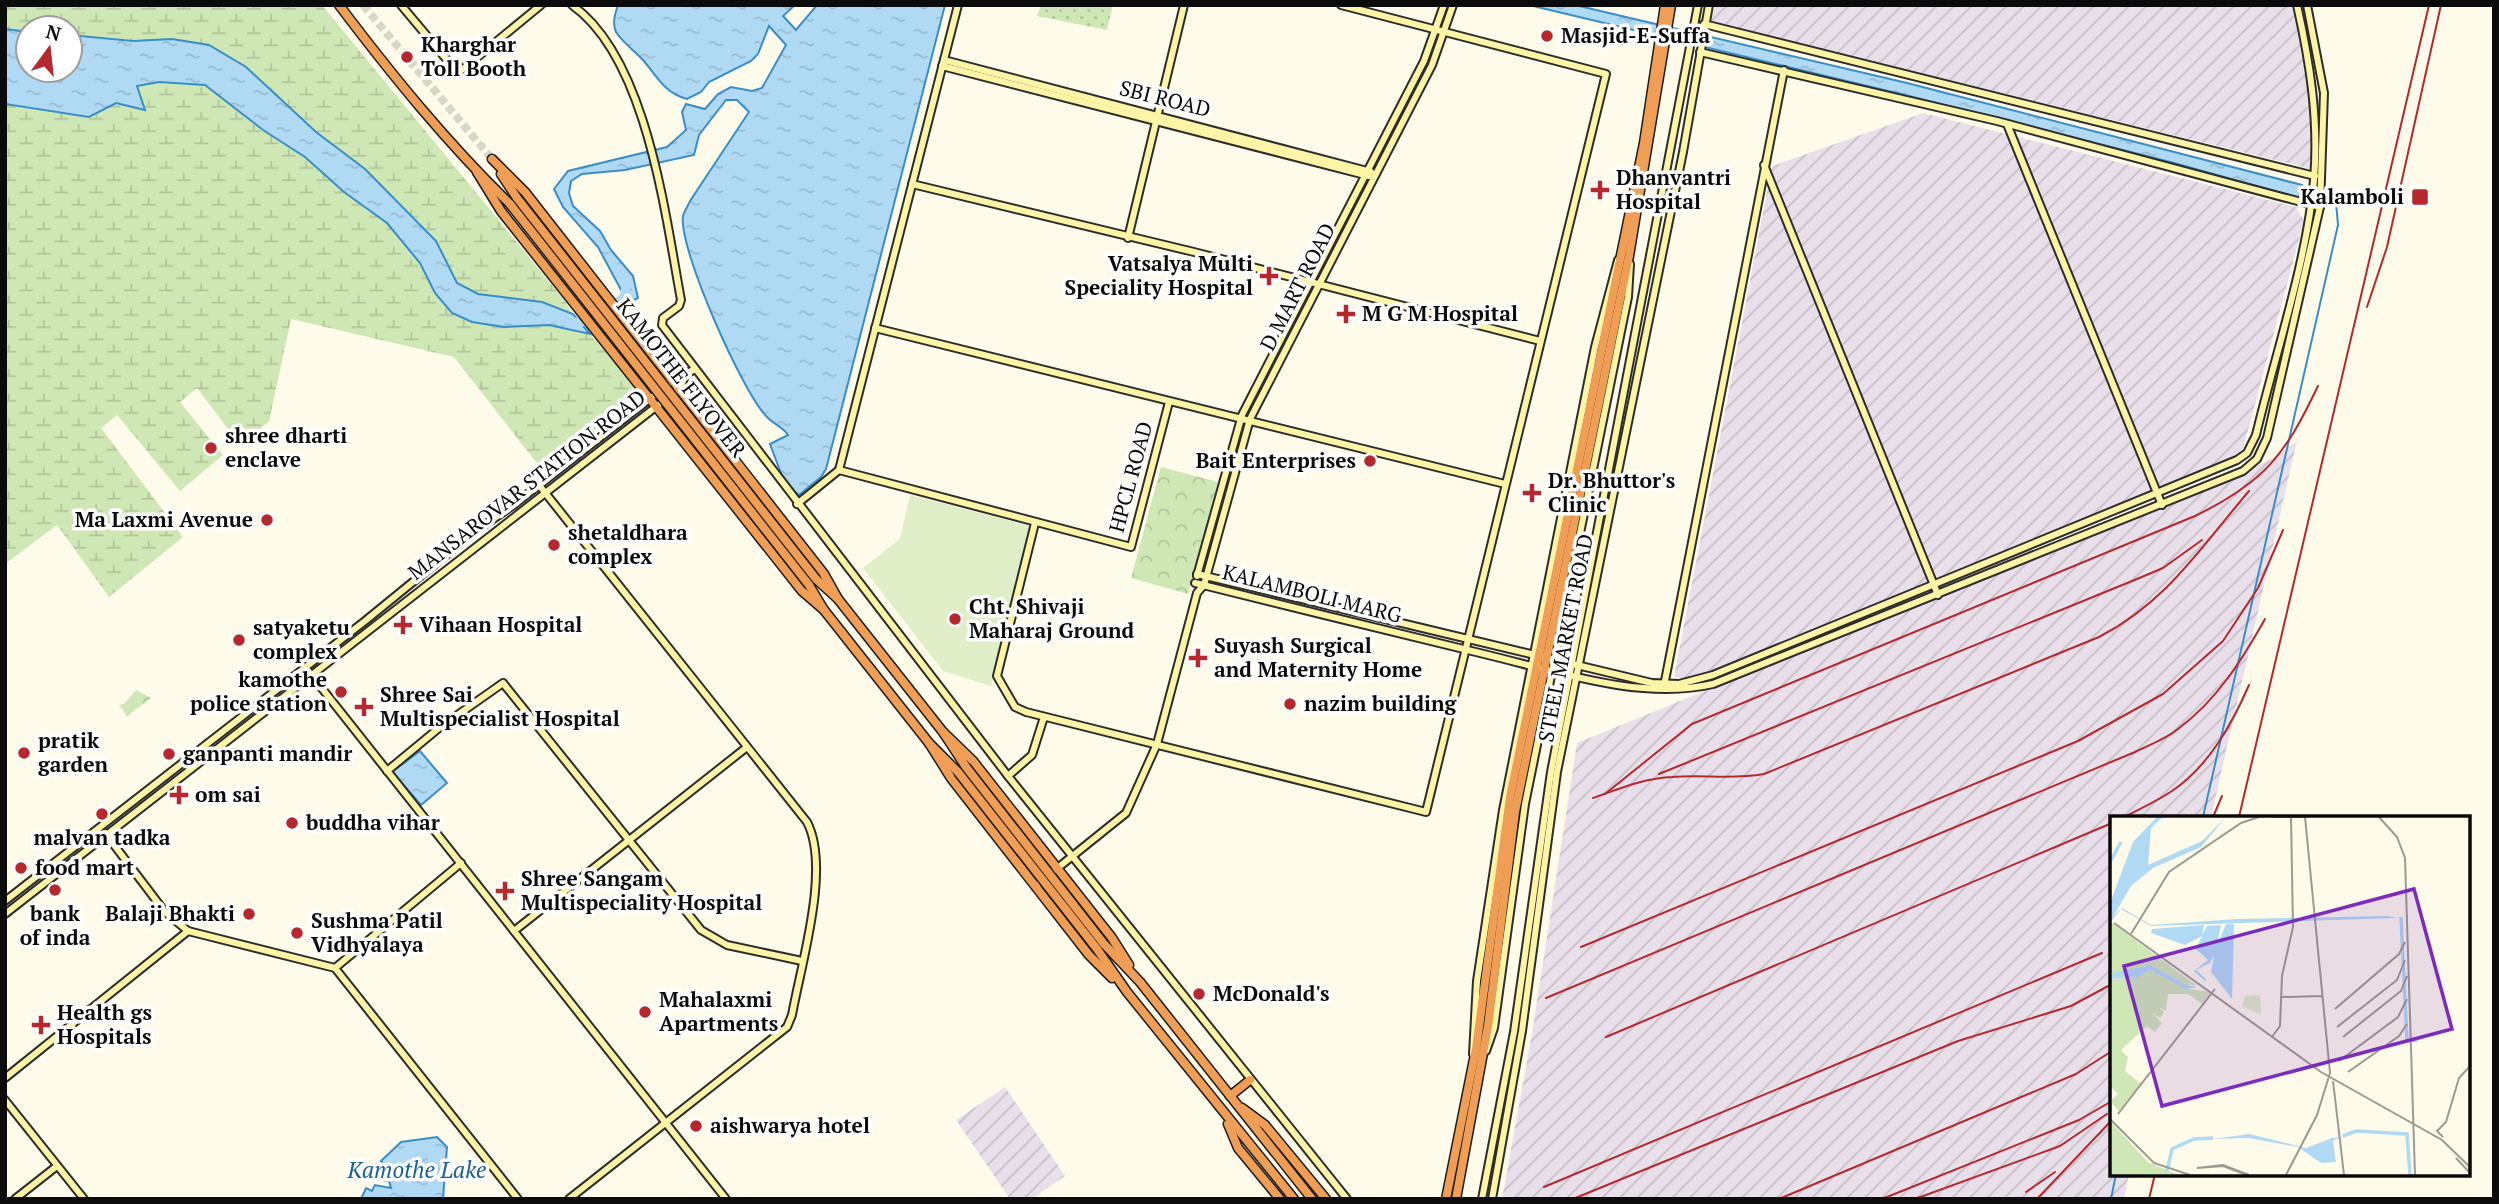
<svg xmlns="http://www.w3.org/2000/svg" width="2499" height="1204" font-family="'PT Serif',serif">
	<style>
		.industrial { fill: url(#industrial-furrows) }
		.grass { fill: url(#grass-dots) }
		.wetland { fill: url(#wetland-marsh) }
		.park { fill: url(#park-crowns) }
		.pitch { fill: #e0eec7 }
		.water { fill: url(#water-ripples); stroke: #398ec9; stroke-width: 2 }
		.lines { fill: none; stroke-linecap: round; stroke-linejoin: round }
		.stream { stroke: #398ec9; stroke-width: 2 }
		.river { stroke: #b0daf4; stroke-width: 9 }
		.highway-tunnel { stroke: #dad7c9; stroke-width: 8; stroke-dasharray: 8 4; stroke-linecap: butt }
		.secondary-casing { stroke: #2d2d2d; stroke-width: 10 }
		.highway-casing { stroke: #1c1c1c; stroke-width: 11 }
		.secondary { stroke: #fdf4a6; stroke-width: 6 }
		.highway { stroke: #f09e56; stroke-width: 8 }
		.rail { stroke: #b6282d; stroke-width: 2 }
		.highway-bridge-casing { stroke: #1c1c1c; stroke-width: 11; stroke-linecap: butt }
		.highway-bridge { stroke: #f09e56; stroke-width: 8 }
		.poi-dot { fill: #b6282d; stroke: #fff; stroke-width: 2.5 }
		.labels { text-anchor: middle; stroke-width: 7; stroke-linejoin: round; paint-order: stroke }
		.poi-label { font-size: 21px; font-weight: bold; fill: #0b0b0b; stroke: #fff; text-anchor: start }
		.street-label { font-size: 21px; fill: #0b0b0b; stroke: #fff }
		.water-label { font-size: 23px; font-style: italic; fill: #195f98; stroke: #fff }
		.inset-river { fill: none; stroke: #b0daf4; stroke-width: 3.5 }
		.inset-road { fill: none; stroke: #9d9b91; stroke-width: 2 }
		.view { fill: #7b2cbf; fill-opacity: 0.15; stroke: #7b2cbf; stroke-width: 3.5 }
		.inset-edge { fill: none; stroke: #0b0b0b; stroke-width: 3.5 }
	</style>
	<defs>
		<pattern id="industrial-furrows" width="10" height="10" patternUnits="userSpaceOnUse" patternTransform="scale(1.75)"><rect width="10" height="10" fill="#e9dfea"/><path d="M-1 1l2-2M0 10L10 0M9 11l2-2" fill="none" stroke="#c6bec7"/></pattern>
		<pattern id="grass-dots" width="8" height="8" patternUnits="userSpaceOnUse" patternTransform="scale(1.75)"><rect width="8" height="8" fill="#cee7b5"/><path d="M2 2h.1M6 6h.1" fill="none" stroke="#b0c59a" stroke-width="1.8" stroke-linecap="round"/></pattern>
		<pattern id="wetland-marsh" width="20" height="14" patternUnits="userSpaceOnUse" patternTransform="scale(1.75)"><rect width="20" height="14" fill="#cee7b5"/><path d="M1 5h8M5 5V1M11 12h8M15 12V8" fill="none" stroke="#b0c59a"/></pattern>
		<pattern id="park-crowns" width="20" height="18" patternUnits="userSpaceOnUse" patternTransform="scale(1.75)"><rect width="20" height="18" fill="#cee7b5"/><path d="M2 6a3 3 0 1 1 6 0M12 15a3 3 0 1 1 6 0" fill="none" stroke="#b0c59a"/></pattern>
		<pattern id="water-ripples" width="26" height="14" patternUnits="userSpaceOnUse" patternTransform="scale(1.75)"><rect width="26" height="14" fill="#b0daf4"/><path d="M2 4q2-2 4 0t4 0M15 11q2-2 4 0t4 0" fill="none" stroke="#96bad0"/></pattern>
	</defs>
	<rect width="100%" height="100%" fill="#fefbea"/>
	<g class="industrial">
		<path d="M 1714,5 L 2299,5 L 2313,109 L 2311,169 L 1711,21 Z"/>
		<path d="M 1923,113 L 2296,207 L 2304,221 L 2243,449 L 2237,455 L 1702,675 L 1685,679 L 1674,677 L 1772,166 Z"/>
		<path d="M 2297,441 L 2211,817 L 2112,817 L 2112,1174 L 2129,1174 L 2124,1199 L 1502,1199 L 1532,1033 L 1577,743 L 2245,471 L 2272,459 Z"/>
		<path d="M 1005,1087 L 1065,1176 L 1032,1199 L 1010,1199 L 956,1120 Z"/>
	</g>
	<path class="grass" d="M 1041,5 L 1113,5 L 1107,30 L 1037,16 Z"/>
	<g class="wetland">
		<path d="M 5,5 L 322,5 L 565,301 L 573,314 L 542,302 L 478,294 L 457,283 L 436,241 L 413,217 L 365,169 L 316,132 L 246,67 L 172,39 L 133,41 L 70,35 L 70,28 L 28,28 L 28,32 L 5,29 Z"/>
		<path d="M 159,82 L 205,85 L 263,130 L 305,157 L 344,192 L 387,223 L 420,263 L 435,293 L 472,322 L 504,327 L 549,325 L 590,334 L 642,393 L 543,471 L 454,357 L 291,319 L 269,421 L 241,446 L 197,388 L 180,402 L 223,455 L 180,491 L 117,415 L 101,428 L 183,537 L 109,597 L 57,525 L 5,564 L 5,104 L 89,117 L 116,103 L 145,109 L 137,86 Z"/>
	</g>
	<g class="park">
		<path d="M 1161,467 L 1218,482 L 1188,594 L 1131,578 Z"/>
		<path d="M 136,690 L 151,698 L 127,716 L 119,705 L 124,704 Z"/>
	</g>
	<path class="pitch" d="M 910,495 L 1031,526 L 991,686 L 943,671 L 863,568 L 900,539 Z"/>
	<g class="water">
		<path d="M 618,5 L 795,5 L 783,16 L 796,30 L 817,5 L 945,5 L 826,469 L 821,477 L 799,495 L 785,484 L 770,444 L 788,435 C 782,426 775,425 768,418 C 744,396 678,248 683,216 C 684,212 688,206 690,201 L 749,112 L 737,100 L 726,100 L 699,135 L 694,155 L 625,170 L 582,174 L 571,181 L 569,193 L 573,206 L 600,231 L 611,250 L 633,276 L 638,298 L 628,303 L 598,247 L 563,207 L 554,189 L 568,171 L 667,147 L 686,130 L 682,112 L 686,104 L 705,109 L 718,94 L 731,87 L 752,91 L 762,88 L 786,45 L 769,26 L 758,54 L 751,61 L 709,82 L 701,92 L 687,99 C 664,93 657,76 643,60 C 635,51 622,42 616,32 C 612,23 615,14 618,5 Z"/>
		<path d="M 1529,5 L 1575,5 L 1907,83 L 2302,185 L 2299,198 L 2174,163 L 1905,95 Z"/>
		<path d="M 5,29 L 28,32 L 28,70 L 70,70 L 70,35 L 133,41 L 172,39 L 209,45 L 246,67 L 316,132 L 365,169 L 436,241 L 457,283 L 478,294 L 542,302 L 573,314 L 590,334 L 549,325 L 504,327 L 472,322 L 452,313 L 435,293 L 420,263 L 387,223 L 344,192 L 305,157 L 263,130 L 205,85 L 159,82 L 137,86 L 145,110 L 116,103 L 89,117 L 5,104 Z"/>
		<path d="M 420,751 L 447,783 L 421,805 L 392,772 Z"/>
		<path d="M 437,1137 L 447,1147 L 443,1199 L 361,1199 L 366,1188 L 372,1191 L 375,1185 L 391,1188 L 389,1181 L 374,1179 L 384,1164 L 381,1161 L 401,1142 Z"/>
	</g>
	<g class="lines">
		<g class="stream">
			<path d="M 2203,817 L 2338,225 L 2336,202 L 2329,199"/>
			<path d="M 2111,1199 L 2116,1174"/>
		</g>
		<path class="river" d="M 569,321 L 580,323 L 624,298 L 626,286"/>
		<path class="highway-tunnel" d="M 363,5 L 492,159"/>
		<defs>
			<g id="secondary">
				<path d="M 401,5 L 458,73 L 541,5"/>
				<path d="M 572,5 C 647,58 665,214 681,300 L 679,306 L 663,318 L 662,325 L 1008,776 L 1347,1199"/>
				<path d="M 1704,24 L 2315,176"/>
				<path d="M 1700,52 L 1997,121 L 2320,207"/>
				<path d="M 944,60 L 1371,172"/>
				<path d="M 942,66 L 1369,176"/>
				<path d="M 2007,124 L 2162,505"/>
				<path d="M 1764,165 L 1938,595"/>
				<path d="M 912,184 L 1194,252 L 1540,341"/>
				<path d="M 1128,238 L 1184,5"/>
				<path d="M 875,328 L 1505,484"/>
				<path d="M 669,383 L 695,369"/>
				<path d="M 839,470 L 958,5"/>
				<path d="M 839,470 L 1131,547 L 1169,402"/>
				<path d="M 539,485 L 807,822 C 831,868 801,964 792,1015 L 787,1027 L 569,1199"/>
				<path d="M 797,504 L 839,470"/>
				<path d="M 1035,523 L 997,676 L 1015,707 L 1026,712 L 1426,812 L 1606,74 L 1341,5"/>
				<path d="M 1197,574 L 1652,683 L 1679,684 L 1713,675 L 2237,460 L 2247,453 L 2256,435 C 2275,355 2307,261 2314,180 C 2319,120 2310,63 2297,5"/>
				<path d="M 1197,576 L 1242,415 L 1424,61 L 1444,5"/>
				<path d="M 1195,583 C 1291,607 1388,631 1484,654 C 1555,671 1641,701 1713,684 L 2243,471 L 2257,459 L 2267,438 L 2320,207 L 2324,93 L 2307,5"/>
				<path d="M 309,672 L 726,1199"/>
				<path d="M 1664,686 L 1784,70"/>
				<path d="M 387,771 L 439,728 L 503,683 L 701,930 L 727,945 L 802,961"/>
				<path d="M 1008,776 L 1032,755 L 1044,717"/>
				<path d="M 105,833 L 165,912 L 188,931 L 335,968 L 518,1199"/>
				<path d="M 1039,883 L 1126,813 L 1157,744 L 1197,593 L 1204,585 L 1250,419 L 1432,65 L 1453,5"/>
				<path d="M 5,901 L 365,621 L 473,533 L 512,506 L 661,390"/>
				<path d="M 5,914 L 680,388 L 685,376"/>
				<path d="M 514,931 L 747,747"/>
				<path d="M 335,968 L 461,863"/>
				<path d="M 1486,1051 L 1494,1028 L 1525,804 L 1628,297 L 1630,264"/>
				<path d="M 1473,1054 L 1477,981 L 1503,810 L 1595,347 L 1618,260"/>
				<path d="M 5,1078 L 188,931"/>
				<path d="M 5,1100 L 84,1199"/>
				<path d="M 15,1199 L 57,1166"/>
				<path d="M 1482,1199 L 1514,1032 L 1551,772 L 1698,5"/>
				<path d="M 1492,1199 L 1522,1031 L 1557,772 L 1683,152 L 1709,5"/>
			</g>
			<g id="highway">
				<path d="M 339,5 C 392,75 447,143 510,204"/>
				<path d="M 492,159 L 525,192 L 824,574 L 838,599"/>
				<path d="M 477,172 L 501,211 L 802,591 L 824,610"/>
				<path d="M 501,174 L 517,198"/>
				<path d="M 816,579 L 838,599 L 943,732 L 966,767"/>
				<path d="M 809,585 L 824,610 L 929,743 L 958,772"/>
				<path d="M 943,732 L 973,761 L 1112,938 L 1129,965"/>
				<path d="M 929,743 L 951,778 L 1089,955 L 1112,978"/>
				<path d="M 1104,944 L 1140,982 L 1312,1199"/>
				<path d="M 1097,949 L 1127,992 L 1294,1199"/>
				<path d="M 1230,1096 L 1250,1080"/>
				<path d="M 1242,1108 L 1265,1125 L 1326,1199"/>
				<path d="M 1228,1124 L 1238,1148 L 1280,1199"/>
				<path d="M 1446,1199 L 1476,1049 L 1510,797 L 1644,143 L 1665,5"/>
				<path d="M 1456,1199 L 1488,1026 L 1515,812 L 1629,256 L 1671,5"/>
			</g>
		</defs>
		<use href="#secondary" class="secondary-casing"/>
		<use href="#highway" class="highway-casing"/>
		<use href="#secondary" class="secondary"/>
		<use href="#highway" class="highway"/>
		<g class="rail">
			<path d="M 2367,307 L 2387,247 L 2441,5"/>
			<path d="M 1659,774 L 2137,579 L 2163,568 L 2202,540"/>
			<path d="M 1605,794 L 1692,724 L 2195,516 C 2265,482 2285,455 2318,386"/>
			<path d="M 1593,798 C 1619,789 1644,778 1672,777 C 1704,774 1730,780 1764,774 L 2099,637 C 2167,602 2201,547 2249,491"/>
			<path d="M 2124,817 C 2140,809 2157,801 2172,791 C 2209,766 2232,724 2249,685"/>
			<path d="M 2213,817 L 2222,796"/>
			<path d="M 2239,817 L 2429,5"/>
			<path d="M 1581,947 L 2078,741 L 2163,694 L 2223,641 L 2258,588 L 2283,530"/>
			<path d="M 1546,998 L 2135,752 C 2149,745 2166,739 2178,729 C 2217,700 2242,660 2265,619"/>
			<path d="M 1606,1037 L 2112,823"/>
			<path d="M 1544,1187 L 2102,953"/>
			<path d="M 2026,1192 L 2055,1172"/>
			<path d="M 1573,1199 L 1958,1041 L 2071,1006 L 2112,984"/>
			<path d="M 1779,1199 L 2076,1074 L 2112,1051"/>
			<path d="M 1882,1199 L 2079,1120 L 2112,1101"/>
			<path d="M 1915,1199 L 2060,1146 L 2107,1114"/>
			<path d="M 2037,1199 L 2112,1120"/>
			<path d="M 2149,1199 L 2155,1174"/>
		</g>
		<defs>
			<g id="highway-bridge">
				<path d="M 517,198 L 816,579"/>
				<path d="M 510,204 L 809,585"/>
				<path d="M 966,767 L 1104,944"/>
				<path d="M 958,772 L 1097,949"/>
			</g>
		</defs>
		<use href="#highway-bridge" class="highway-bridge-casing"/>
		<use href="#highway-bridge" class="highway-bridge"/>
	</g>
	<g class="poi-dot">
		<circle cx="1547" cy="36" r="7"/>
		<circle cx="407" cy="57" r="7"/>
		<path d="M1596.5 179.5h7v7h7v7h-7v7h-7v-7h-7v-7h7z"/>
		<rect x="2411" y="188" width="18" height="18" rx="3.5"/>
		<path d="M1265.5 265.5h7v7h7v7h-7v7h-7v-7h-7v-7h7z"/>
		<path d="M1342.5 303.5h7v7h7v7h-7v7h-7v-7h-7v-7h7z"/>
		<circle cx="211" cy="448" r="7"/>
		<circle cx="1370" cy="461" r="7"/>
		<path d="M1528.5 482.5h7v7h7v7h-7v7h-7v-7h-7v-7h7z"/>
		<circle cx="267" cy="520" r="7"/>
		<circle cx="554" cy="545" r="7"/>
		<circle cx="955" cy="619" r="7"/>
		<path d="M399.5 614.5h7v7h7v7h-7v7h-7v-7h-7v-7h7z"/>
		<circle cx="239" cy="640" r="7"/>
		<path d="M1194.5 647.5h7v7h7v7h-7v7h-7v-7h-7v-7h7z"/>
		<circle cx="341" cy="692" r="7"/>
		<circle cx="1290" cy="704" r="7"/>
		<path d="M360.5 696.5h7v7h7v7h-7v7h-7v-7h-7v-7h7z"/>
		<circle cx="24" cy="753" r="7"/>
		<circle cx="169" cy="754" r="7"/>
		<path d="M175.5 784.5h7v7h7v7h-7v7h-7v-7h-7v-7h7z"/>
		<circle cx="102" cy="814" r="7"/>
		<circle cx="292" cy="823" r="7"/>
		<circle cx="21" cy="868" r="7"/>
		<circle cx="55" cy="890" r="7"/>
		<path d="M501.5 880.5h7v7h7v7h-7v7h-7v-7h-7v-7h7z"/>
		<circle cx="249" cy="914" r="7"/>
		<circle cx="297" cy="933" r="7"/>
		<circle cx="1199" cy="994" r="7"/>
		<circle cx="645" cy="1012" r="7"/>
		<path d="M37.5 1014.5h7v7h7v7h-7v7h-7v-7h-7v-7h7z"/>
		<circle cx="696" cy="1126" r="7"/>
	</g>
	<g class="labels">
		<g class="poi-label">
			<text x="1561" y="43">Masjid-E-Suffa</text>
			<text x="421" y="52">Kharghar<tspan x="421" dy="24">Toll Booth</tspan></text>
			<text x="1616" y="185">Dhanvantri<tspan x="1616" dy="24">Hospital</tspan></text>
			<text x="2404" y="204" text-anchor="end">Kalamboli</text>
			<text x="1253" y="271" text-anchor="end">Vatsalya Multi<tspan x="1253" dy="24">Speciality Hospital</tspan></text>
			<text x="1362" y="321">M G M Hospital</text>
			<text x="225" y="443">shree dharti<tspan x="225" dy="24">enclave</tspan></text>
			<text x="1356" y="468" text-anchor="end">Bait Enterprises</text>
			<text x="1548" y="488">Dr. Bhuttor's<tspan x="1548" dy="24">Clinic</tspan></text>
			<text x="253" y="527" text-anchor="end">Ma Laxmi Avenue</text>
			<text x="568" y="540">shetaldhara<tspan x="568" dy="24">complex</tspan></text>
			<text x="969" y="614">Cht. Shivaji<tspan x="969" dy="24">Maharaj Ground</tspan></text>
			<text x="419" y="632">Vihaan Hospital</text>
			<text x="253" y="635">satyaketu<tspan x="253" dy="24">complex</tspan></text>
			<text x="1214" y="653">Suyash Surgical<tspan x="1214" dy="24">and Maternity Home</tspan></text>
			<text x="327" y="687" text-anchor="end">kamothe<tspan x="327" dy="24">police station</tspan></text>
			<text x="380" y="702">Shree Sai<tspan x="380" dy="24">Multispecialist Hospital</tspan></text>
			<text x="1304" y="711">nazim building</text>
			<text x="38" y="748">pratik<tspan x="38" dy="24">garden</tspan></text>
			<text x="183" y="761">ganpanti mandir</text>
			<text x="195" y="802">om sai</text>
			<text x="306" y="830">buddha vihar</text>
			<text x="102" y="845" text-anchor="middle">malvan tadka</text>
			<text x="35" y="875">food mart</text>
			<text x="521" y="886">Shree Sangam<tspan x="521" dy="24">Multispeciality Hospital</tspan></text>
			<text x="55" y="921" text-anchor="middle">bank<tspan x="55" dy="24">of inda</tspan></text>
			<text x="235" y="921" text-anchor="end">Balaji Bhakti</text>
			<text x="311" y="928">Sushma Patil<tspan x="311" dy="24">Vidhyalaya</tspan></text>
			<text x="1213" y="1001">McDonald's</text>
			<text x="659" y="1007">Mahalaxmi<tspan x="659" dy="24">Apartments</tspan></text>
			<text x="57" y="1020">Health gs<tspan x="57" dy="24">Hospitals</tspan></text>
			<text x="710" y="1133">aishwarya hotel</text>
		</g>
		<g class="street-label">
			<text transform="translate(1165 99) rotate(14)" y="7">SBI ROAD</text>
			<text transform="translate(1298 287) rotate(-63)" y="7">D MART ROAD</text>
			<text transform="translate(681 378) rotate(52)" y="7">KAMOTHE FLYOVER</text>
			<text transform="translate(1131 477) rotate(-75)" y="7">HPCL ROAD</text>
			<text transform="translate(527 485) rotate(-38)" y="7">MANSAROVAR STATION ROAD</text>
			<text transform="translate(1312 594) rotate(14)" y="7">KALAMBOLI MARG</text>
			<text transform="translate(1566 638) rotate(-79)" y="7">STEEL MARKET ROAD</text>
		</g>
		<g class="water-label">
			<text x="417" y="1178">Kamothe Lake</text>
		</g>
	</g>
	<g transform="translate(2110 816)">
		<rect width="360" height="360" fill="#fefbea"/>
		<path d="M 1,106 L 86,169 L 76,169 L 35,150 L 0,158 ZM 40,154 L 79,173 L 101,176 L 92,188 L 78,178 L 58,178 L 56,195 L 48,191 L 54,196 L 50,202 L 40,195 L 52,207 L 45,216 L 37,210 L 11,234 L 18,241 L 15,255 L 31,268 L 9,295 L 0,285 L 8,278 L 0,270 L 0,163 L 28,161 ZM 0,305 L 38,346 L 69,359 L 0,359 Z" fill="#cee7b5"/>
		<path d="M 150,179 L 151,199 L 132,190 L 135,180 Z" fill="#e0eec7"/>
		<path d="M 47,1 L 53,1 L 41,12 L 38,49 L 92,25 L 116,1 L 91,31 L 43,52 L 21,70 L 3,101 L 8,95 L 12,92 L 41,109 L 127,103 L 277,100 L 287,102 L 41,110 L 11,93 L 0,107 L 0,87 L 23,26 ZM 116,108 L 124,108 L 122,183 L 101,156 L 104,140 L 100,147 L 86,154 L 96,163 L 96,166 L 84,155 L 98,144 L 86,133 L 92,120 L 75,129 L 41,117 L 42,113 L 94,109 L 92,119 L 97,110 L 111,109 L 107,129 ZM 40,149 L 76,169 L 88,171 L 76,173 L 40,154 L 28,161 L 0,163 L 2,157 ZM 139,318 L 196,332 L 222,322 L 235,321 L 223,324 L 226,346 L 211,347 L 188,331 L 138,322 L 103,323 Z" fill="#b0daf4"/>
		<path class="inset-river" d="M 0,46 L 11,26M 291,101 L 297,225 L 308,224M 233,320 L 246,315 L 297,318 L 300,359M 57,355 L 62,333 L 84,323 L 103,322"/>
		<path class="inset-road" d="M 162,1 L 193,1M 269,1 L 287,21 L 295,42 L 305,359M 4,107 L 211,256 L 332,324 L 361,352M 21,118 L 59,56 L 131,7 L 149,1M 171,181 L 213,180M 225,193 L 289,138 L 295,126M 227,211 L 287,164 L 295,144M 162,221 L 170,210 L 172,160 L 183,111 L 181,1M 233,221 L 291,175 L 297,160M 229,245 L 288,201 L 297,183M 238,256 L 289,220 L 297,208M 223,265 L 234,359M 8,298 L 105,173M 0,303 L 44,347 L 80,359M 333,321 L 327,315 L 336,306 L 349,262 L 361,249M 346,342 L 361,358M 137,359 L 113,350 L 87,352 L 113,349 L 139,359M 176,359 L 207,299 L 220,257 L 195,1"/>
		<path class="view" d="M 304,73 L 342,213 L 52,290 L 14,150 Z"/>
		<rect width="360" height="360" class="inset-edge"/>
	</g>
	<rect width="2499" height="1204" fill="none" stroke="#0b0b0b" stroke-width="14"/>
	<g transform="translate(49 49) rotate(15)"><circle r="33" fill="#ffffff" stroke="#9d9d9d" stroke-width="2"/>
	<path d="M0-5L12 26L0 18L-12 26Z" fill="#b6282d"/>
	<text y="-10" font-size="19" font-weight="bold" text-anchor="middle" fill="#0b0b0b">N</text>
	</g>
</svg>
